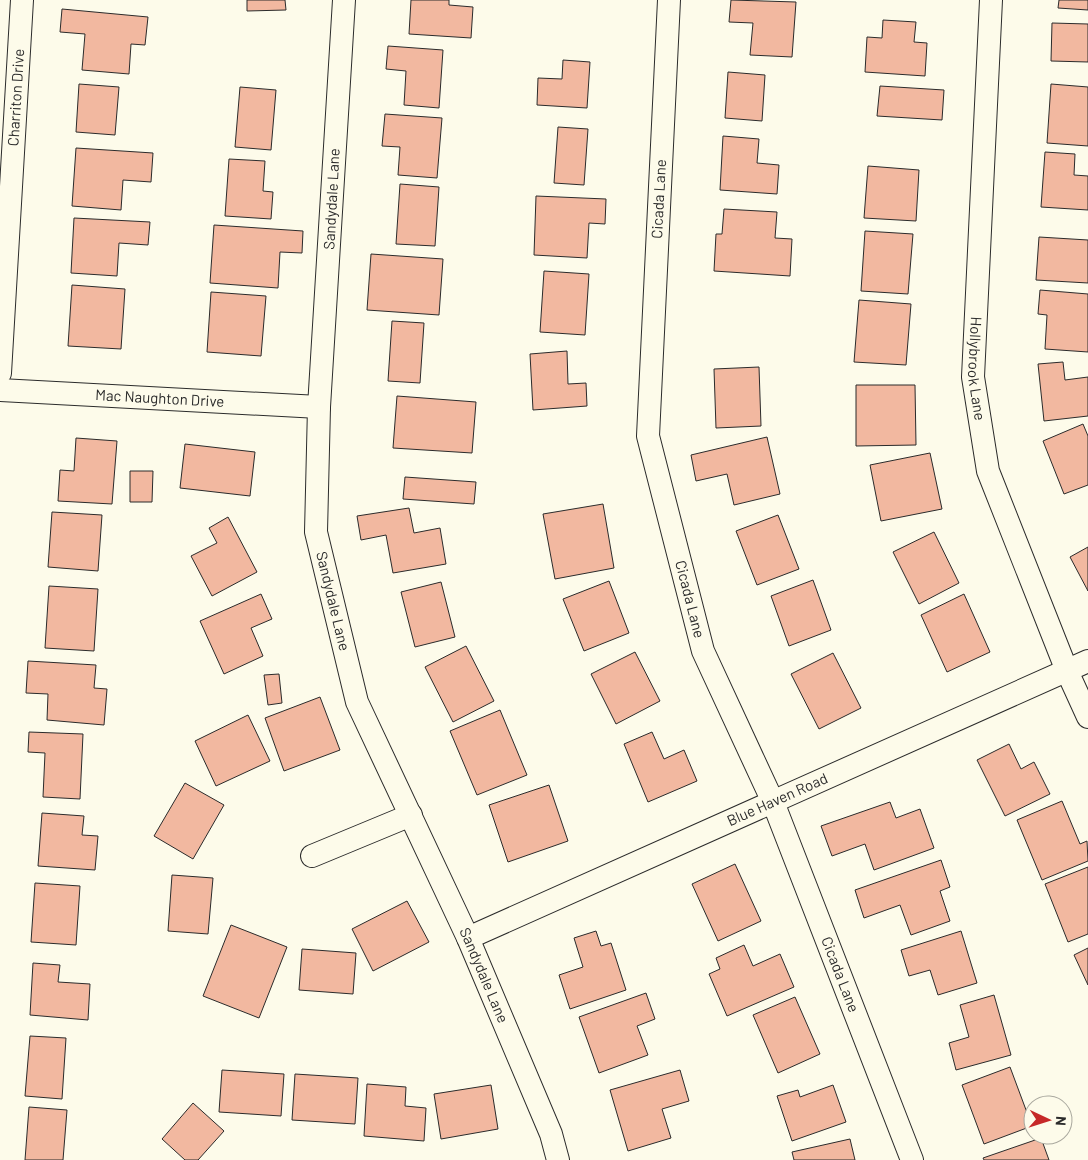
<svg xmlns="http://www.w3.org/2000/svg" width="1088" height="1160" font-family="Barlow,sans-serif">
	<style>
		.building { fill: #f2b8a0; stroke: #2b2b2b }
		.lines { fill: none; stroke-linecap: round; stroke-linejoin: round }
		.minor-casing { stroke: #2b2b2b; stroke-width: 24 }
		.minor { stroke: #fdfbea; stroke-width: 22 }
		.labels { text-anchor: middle; stroke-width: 4; stroke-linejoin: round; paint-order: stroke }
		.street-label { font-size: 15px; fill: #2b2b2b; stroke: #fdfbea }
	</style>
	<rect width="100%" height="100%" fill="#fdfbea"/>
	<g class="building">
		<path d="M 247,0 L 285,0 L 286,10 L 247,11 Z"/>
		<path d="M 411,0 L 449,0 L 449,5 L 473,7 L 471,38 L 409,34 Z"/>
		<path d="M 731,0 L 796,2 L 792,57 L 750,55 L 753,23 L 729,22 Z"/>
		<path d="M 1059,0 L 1088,0 L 1088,10 L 1058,8 Z"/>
		<path d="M 62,9 L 148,17 L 145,45 L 131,44 L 129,74 L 82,70 L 85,34 L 60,32 Z"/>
		<path d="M 883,20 L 916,22 L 914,42 L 927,43 L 925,76 L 865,72 L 867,37 L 882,38 Z"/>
		<path d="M 1052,23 L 1088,24 L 1088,62 L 1051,61 Z"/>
		<path d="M 388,46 L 443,50 L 439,108 L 404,105 L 406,71 L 386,69 Z"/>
		<path d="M 563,60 L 590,62 L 587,108 L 537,105 L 538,78 L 562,79 Z"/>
		<path d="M 728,72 L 765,75 L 762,121 L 725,118 Z"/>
		<path d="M 79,84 L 119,87 L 115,135 L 76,132 Z"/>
		<path d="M 1051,84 L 1088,87 L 1088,146 L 1047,143 Z"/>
		<path d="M 880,86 L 944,90 L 942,120 L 877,116 Z"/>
		<path d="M 240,87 L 276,90 L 271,150 L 235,147 Z"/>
		<path d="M 385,114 L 442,118 L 437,178 L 398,175 L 400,147 L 382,146 Z"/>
		<path d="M 558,127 L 588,129 L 584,185 L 554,183 Z"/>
		<path d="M 723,136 L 759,139 L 757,163 L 779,165 L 777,194 L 720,190 Z"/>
		<path d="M 76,148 L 153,153 L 151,182 L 123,180 L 121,210 L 72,206 Z"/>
		<path d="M 1045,152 L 1075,154 L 1074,175 L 1088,176 L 1088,210 L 1041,207 Z"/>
		<path d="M 229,159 L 265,161 L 263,191 L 273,192 L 271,219 L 225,216 Z"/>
		<path d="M 868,166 L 919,170 L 916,221 L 864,218 Z"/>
		<path d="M 400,184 L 439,187 L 435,246 L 396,244 Z"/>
		<path d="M 536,196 L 606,199 L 605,224 L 589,223 L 587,258 L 534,255 Z"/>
		<path d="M 724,209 L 777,212 L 775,238 L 792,239 L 790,276 L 714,271 L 716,234 L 722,234 Z"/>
		<path d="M 74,218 L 150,222 L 148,245 L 119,243 L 117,276 L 71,273 Z"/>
		<path d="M 214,225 L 303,231 L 302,253 L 280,252 L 278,288 L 210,283 Z"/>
		<path d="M 865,231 L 913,234 L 908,294 L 861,291 Z"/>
		<path d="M 1039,237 L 1088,240 L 1088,283 L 1036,280 Z"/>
		<path d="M 371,254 L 443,259 L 439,315 L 367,310 Z"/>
		<path d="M 544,271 L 589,274 L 585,335 L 540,332 Z"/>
		<path d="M 72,285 L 125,289 L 121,349 L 68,346 Z"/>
		<path d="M 1040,290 L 1088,294 L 1088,352 L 1045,349 L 1047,315 L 1038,314 Z"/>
		<path d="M 211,292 L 266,296 L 261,356 L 207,352 Z"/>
		<path d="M 859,300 L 911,304 L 906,365 L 854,362 Z"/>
		<path d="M 392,321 L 424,323 L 420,383 L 388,381 Z"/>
		<path d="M 567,351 L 568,384 L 586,383 L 587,406 L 533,410 L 530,354 Z"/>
		<path d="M 1063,362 L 1065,380 L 1088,377 L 1088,416 L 1044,421 L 1038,364 Z"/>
		<path d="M 759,367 L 761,426 L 716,428 L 714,369 Z"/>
		<path d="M 856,385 L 915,385 L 916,445 L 856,446 Z"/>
		<path d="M 397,396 L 476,402 L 472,453 L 393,448 Z"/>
		<path d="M 1083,424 L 1088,436 L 1088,485 L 1064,494 L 1043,441 Z"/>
		<path d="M 767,437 L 780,494 L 734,505 L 727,474 L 696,481 L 691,455 Z"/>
		<path d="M 76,438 L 117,441 L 112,504 L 58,501 L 60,470 L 74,471 Z"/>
		<path d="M 185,444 L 255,452 L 250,496 L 180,488 Z"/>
		<path d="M 930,453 L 942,509 L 881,521 L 870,465 Z"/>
		<path d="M 130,471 L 153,471 L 152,502 L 130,502 Z"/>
		<path d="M 405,477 L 476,482 L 474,504 L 403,499 Z"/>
		<path d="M 603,504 L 614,568 L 555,579 L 543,514 Z"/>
		<path d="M 409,508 L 414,533 L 440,528 L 446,564 L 393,573 L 386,535 L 361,540 L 357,516 Z"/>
		<path d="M 52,512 L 102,515 L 98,571 L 48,567 Z"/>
		<path d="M 778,515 L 799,569 L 757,585 L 736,531 Z"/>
		<path d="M 228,517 L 257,572 L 212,596 L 191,556 L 217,543 L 209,528 Z"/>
		<path d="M 934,532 L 959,583 L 919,604 L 893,552 Z"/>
		<path d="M 1088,547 L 1088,591 L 1070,557 Z"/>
		<path d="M 813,580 L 831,630 L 789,646 L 771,596 Z"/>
		<path d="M 609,581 L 629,633 L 584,651 L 563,599 Z"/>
		<path d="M 441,582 L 455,637 L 415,647 L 401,592 Z"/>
		<path d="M 49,586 L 98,589 L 94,651 L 45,648 Z"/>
		<path d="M 261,594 L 272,619 L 251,628 L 263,656 L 224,674 L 200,621 Z"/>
		<path d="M 964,594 L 990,652 L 947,672 L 921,615 Z"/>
		<path d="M 466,646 L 494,701 L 453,722 L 425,667 Z"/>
		<path d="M 635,652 L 660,701 L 616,724 L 591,674 Z"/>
		<path d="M 833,653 L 861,708 L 819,729 L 791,674 Z"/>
		<path d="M 28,661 L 96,665 L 94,688 L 107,689 L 104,725 L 47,720 L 48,694 L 26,693 Z"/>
		<path d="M 279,674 L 282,703 L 268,705 L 264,675 Z"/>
		<path d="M 320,697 L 340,750 L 284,771 L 265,718 Z"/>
		<path d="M 500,710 L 527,775 L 477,795 L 450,731 Z"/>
		<path d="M 248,715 L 270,761 L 216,786 L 195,741 Z"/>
		<path d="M 29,732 L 83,734 L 80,799 L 43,797 L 45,753 L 28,752 Z"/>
		<path d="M 652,732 L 664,759 L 684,750 L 697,781 L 648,802 L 624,744 Z"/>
		<path d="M 1009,744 L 1021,769 L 1034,762 L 1050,794 L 1005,816 L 977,760 Z"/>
		<path d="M 185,783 L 224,805 L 193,859 L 154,836 Z"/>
		<path d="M 549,785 L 568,841 L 508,862 L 489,805 Z"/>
		<path d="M 1062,801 L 1080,844 L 1087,841 L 1088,861 L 1042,880 L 1017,820 Z"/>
		<path d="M 890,802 L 896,818 L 920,809 L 934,848 L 874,870 L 865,844 L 832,856 L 821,826 Z"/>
		<path d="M 42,813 L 84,816 L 82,835 L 98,836 L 95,870 L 38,866 Z"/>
		<path d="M 941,860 L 950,887 L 940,891 L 950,921 L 911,935 L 900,905 L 864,918 L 855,890 Z"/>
		<path d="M 735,864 L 761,921 L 718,941 L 692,884 Z"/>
		<path d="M 1088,867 L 1088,934 L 1068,942 L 1045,884 Z"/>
		<path d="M 172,875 L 213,878 L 208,934 L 168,931 Z"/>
		<path d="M 35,883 L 80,886 L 76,945 L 31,942 Z"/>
		<path d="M 407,901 L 429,942 L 373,971 L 352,929 Z"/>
		<path d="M 231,925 L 287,947 L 259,1018 L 203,996 Z"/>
		<path d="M 596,931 L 601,946 L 611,943 L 626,990 L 570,1009 L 559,975 L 583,967 L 574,938 Z"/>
		<path d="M 961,931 L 977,983 L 938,995 L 930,970 L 909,976 L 901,950 Z"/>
		<path d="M 744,945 L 753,966 L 780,954 L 794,987 L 727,1016 L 709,974 L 720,969 L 716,958 Z"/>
		<path d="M 1088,948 L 1088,985 L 1074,955 Z"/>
		<path d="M 302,949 L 356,953 L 353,994 L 299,990 Z"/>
		<path d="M 33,963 L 60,965 L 58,982 L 90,984 L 88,1020 L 30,1015 Z"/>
		<path d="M 646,993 L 655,1019 L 637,1026 L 648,1055 L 599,1073 L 579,1017 Z"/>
		<path d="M 994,995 L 1011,1055 L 956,1070 L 949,1043 L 969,1037 L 960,1005 Z"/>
		<path d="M 795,997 L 820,1054 L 778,1073 L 753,1015 Z"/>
		<path d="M 30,1036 L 66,1038 L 62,1099 L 25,1096 Z"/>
		<path d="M 1010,1067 L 1032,1126 L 984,1144 L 962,1085 Z"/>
		<path d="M 222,1070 L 284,1074 L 281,1116 L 219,1112 Z"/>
		<path d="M 680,1070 L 689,1101 L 662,1109 L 671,1138 L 628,1151 L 610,1090 Z"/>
		<path d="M 295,1074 L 358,1078 L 355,1124 L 292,1120 Z"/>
		<path d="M 367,1084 L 406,1087 L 405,1106 L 426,1108 L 424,1141 L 364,1136 Z"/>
		<path d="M 491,1085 L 498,1129 L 441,1139 L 434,1094 Z"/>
		<path d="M 833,1085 L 846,1122 L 792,1141 L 777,1096 L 798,1090 L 800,1097 Z"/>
		<path d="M 193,1103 L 224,1131 L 198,1160 L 185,1160 L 162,1139 Z"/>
		<path d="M 29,1107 L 67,1110 L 63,1160 L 25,1160 Z"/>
		<path d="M 1041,1138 L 1049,1160 L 984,1160 L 983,1158 Z"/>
		<path d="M 850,1139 L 855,1160 L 794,1160 L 792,1152 Z"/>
	</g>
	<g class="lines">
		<defs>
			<g id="minor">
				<path id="s1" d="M 344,0 L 319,407 L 316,532 L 357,702 L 468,938 L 551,1134 L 558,1160"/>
				<path id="s2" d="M 669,0 L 648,436 L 703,651 L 773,802 L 912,1160"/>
				<path id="s3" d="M 991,0 L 973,377 L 988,471 L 1067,671 L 1088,717"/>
				<path id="s4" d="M 0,373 L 22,0"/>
				<path id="s5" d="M 0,390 L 319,407"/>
				<path d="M 312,856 L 411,815"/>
				<path id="s6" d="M 468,938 L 1088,661"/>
			</g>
		</defs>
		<use href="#minor" class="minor-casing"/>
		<use href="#minor" class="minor"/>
	</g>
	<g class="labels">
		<g class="street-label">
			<text dy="5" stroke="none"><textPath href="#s4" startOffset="276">Charriton Drive</textPath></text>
			<text transform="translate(332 199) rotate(-87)" y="5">Sandydale Lane</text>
			<text transform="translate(659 199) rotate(-87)" y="5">Cicada Lane</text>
			<text dy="5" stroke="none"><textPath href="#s3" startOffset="369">Hollybrook Lane</textPath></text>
			<text dy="5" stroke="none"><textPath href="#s5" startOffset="160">Mac Naughton Drive</textPath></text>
			<text dy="5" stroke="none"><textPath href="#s2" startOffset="605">Cicada Lane</textPath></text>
			<text dy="5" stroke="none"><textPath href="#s1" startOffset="604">Sandydale Lane</textPath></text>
			<text dy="5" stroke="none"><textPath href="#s6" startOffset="339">Blue Haven Road</textPath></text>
			<text dy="5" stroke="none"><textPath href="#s2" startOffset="1010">Cicada Lane</textPath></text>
			<text dy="5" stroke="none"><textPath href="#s1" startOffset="1009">Sandydale Lane</textPath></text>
		</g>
	</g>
	<g transform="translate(1048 1120) rotate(94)"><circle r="24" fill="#fdfbea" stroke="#a9a89e"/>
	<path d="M0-4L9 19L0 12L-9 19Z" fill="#c62828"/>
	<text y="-8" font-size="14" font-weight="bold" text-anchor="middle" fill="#2b2b2b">N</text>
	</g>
</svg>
